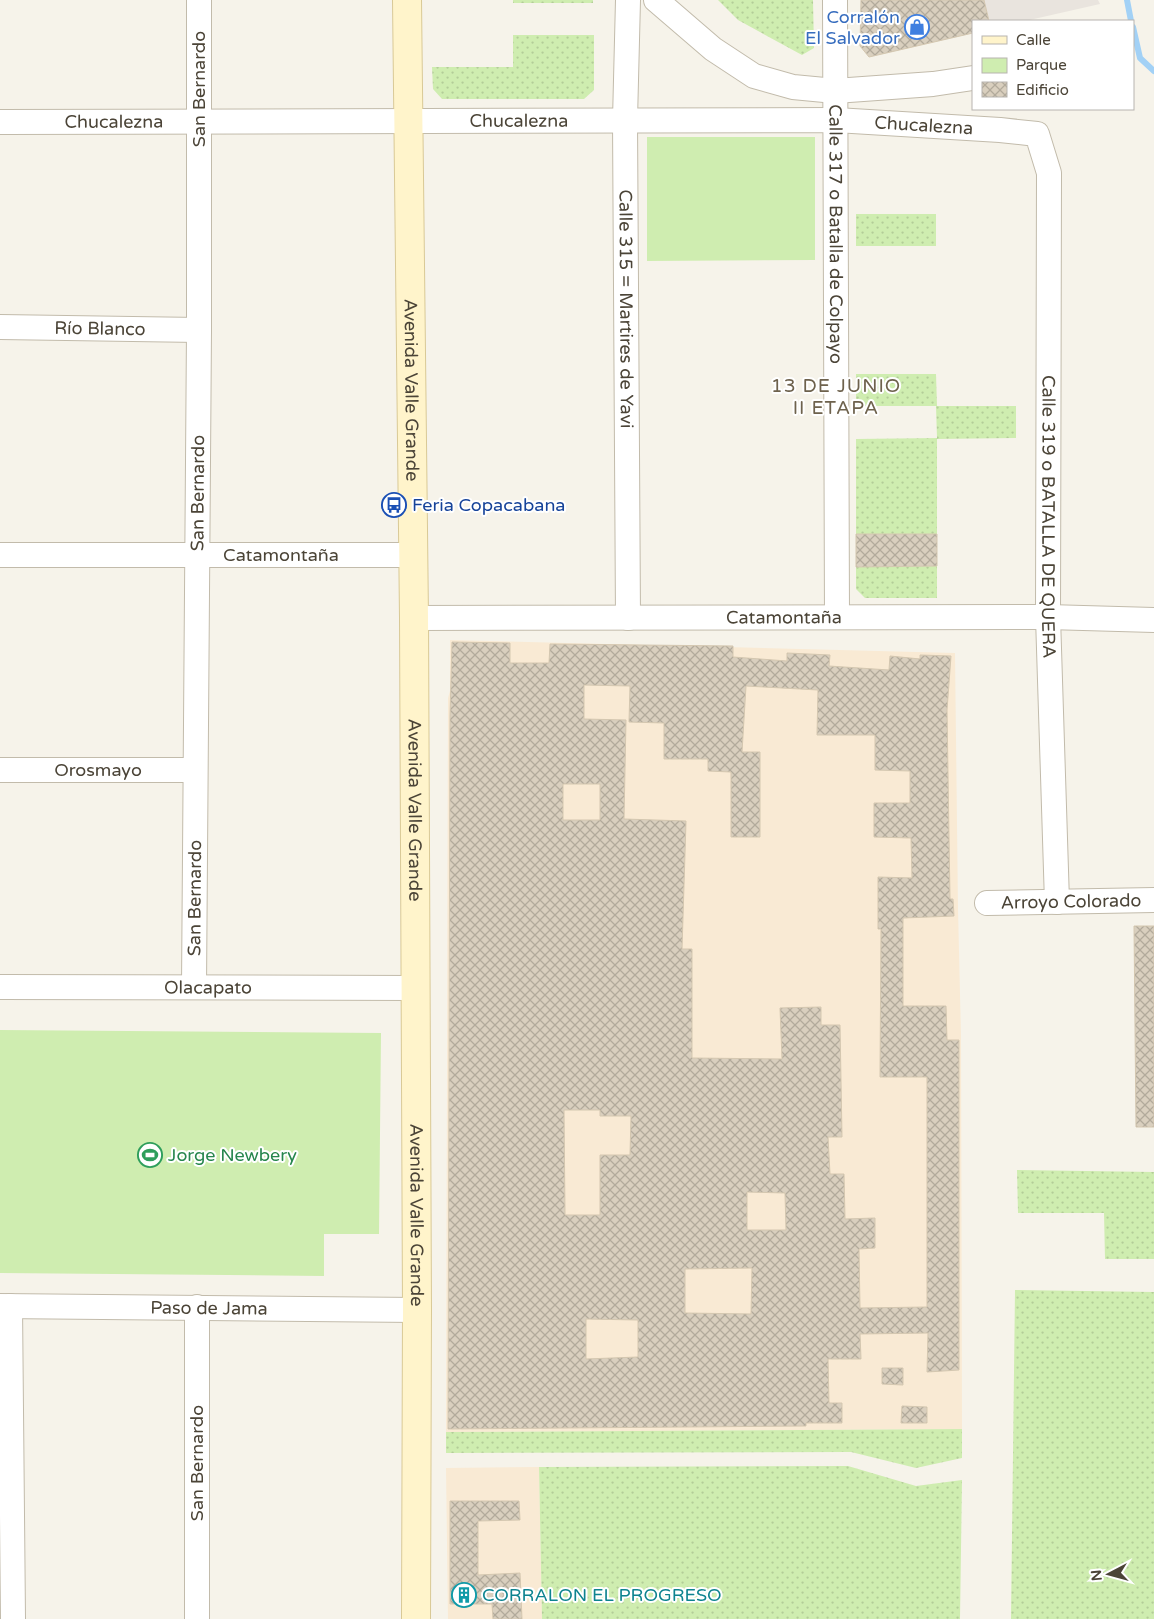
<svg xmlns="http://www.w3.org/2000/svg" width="1154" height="1619" font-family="'Varela Round',sans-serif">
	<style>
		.commercial { fill: #f9ead4 }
		.industrial { fill: #e9e4de }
		.grass { fill: url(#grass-dots) }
		.green { fill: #cfedb0 }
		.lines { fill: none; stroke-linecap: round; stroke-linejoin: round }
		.stream { stroke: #a2d1f6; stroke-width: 6 }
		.building { fill: url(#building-cross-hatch); stroke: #d4c7b0; fill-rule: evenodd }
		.street-casing { stroke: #c2bbab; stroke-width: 26 }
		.secondary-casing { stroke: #d9c996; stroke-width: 30 }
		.street { stroke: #fff; stroke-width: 24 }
		.secondary { stroke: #fff4cb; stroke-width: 28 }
		.labels { text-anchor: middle; stroke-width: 4; stroke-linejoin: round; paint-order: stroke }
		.shop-label { font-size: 18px; fill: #366cbe; stroke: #fff; text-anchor: end }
		.street-label { font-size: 18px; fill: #4b4437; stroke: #fff }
		.transit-label { font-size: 18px; fill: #164399; stroke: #fff; text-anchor: start }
		.leisure-label { font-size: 18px; fill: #27864d; stroke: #fff; text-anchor: start }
		.culture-label { font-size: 18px; fill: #0d838f; stroke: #fff; text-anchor: start }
		.neighbourhood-label { font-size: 19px; letter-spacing: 1px; fill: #6e624d; stroke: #fff }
	</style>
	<defs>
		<pattern id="grass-dots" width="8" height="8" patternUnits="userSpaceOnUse" patternTransform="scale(1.25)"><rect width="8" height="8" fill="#cfedb0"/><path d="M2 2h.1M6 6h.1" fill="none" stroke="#b3cc98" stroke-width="1.8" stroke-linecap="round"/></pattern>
		<pattern id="building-cross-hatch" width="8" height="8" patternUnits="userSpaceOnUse" patternTransform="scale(1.25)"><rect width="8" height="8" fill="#d9cfbe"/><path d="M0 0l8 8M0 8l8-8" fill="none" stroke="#b2aa9b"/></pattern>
	</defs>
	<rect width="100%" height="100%" fill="#f6f3ea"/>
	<g class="commercial">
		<path d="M 450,640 L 955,653 L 958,909 L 961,1036 L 962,1429 L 446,1432 L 448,698 L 450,691 Z"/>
		<path d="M 539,1467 L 542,1619 L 448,1619 L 446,1468 Z"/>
	</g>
	<path class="industrial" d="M 984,0 L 1098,0 L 1100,4 L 1025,21 L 989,21 Z"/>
	<g class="grass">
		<rect x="513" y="0" width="80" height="3"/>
		<path d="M 718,0 L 813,0 L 814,48 L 802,55 L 738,20 Z"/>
		<path d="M 513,35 L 594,35 L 594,90 L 584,99 L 442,99 L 433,89 L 432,67 L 513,67 Z"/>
		<rect x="856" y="214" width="80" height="32"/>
		<path d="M 856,374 L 936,374 L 937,406 L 1016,406 L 1016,438 L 937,439 L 937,534 L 856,534 L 856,439 L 937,438 L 936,406 L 856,406 Z"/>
		<path d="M 937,566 L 937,598 L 865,598 L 856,589 L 856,567 Z"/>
		<path d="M 1017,1170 L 1154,1172 L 1154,1259 L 1105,1259 L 1104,1213 L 1018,1213 Z"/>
		<path d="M 1015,1290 L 1154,1292 L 1154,1619 L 1011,1619 Z"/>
		<path d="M 962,1429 L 962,1458 L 916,1468 L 851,1452 L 446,1453 L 446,1432 Z"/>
		<path d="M 848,1466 L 916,1486 L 962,1480 L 960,1619 L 542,1619 L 539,1467 Z"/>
	</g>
	<g class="green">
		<path d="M 647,137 L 815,137 L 815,260 L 647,261 Z"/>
		<path d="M 0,1030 L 381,1033 L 379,1234 L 324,1234 L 324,1276 L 0,1273 Z"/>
	</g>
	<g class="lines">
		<g class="stream">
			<path d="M 1127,0 L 1131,21"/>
			<path d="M 1133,27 L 1140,58 L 1154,71"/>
		</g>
	</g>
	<g class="building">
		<path d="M 861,0 L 984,0 L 989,21 L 973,21 L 973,33 L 869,57 L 860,46 Z"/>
		<path d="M 856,534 L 937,534 L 937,566 L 856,567 Z"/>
		<path d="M 452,642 L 510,643 L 510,663 L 549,663 L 550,644 L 733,646 L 733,657 L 787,661 L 787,653 L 830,655 L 829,666 L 889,670 L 890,656 L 920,659 L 920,655 L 951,656 L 947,710 L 950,899 L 953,899 L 954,916 L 903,918 L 903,1006 L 946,1006 L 947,1040 L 959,1040 L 959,1370 L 927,1372 L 928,1333 L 860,1334 L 861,1359 L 828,1359 L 829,1403 L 842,1403 L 842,1423 L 806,1423 L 806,1426 L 448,1429 L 450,716 ZM 584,685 L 630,686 L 629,722 L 664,723 L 664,759 L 708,759 L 708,771 L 731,772 L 731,837 L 760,837 L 760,752 L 742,752 L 746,686 L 818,690 L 817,735 L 875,735 L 875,770 L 910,771 L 910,803 L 874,803 L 874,837 L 911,838 L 912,878 L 878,877 L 878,929 L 881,929 L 880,1077 L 927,1077 L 927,1307 L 860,1308 L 859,1249 L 875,1248 L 875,1218 L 845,1219 L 844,1174 L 830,1174 L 828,1137 L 842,1137 L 840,1025 L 821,1025 L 821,1007 L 780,1008 L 782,1059 L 692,1058 L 692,949 L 682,949 L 686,821 L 624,819 L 626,720 L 584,719 ZM 563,784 L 600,784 L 600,820 L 563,820 ZM 564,1110 L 600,1110 L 600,1116 L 631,1116 L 630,1155 L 600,1155 L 600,1215 L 565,1215 ZM 747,1192 L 785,1193 L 786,1230 L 747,1230 ZM 752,1268 L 751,1314 L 685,1313 L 685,1269 ZM 586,1319 L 638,1320 L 638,1357 L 586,1359 Z"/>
		<path d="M 1134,926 L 1154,926 L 1154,1127 L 1136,1127 Z"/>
		<path d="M 882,1368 L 903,1368 L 903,1385 L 882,1384 Z"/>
		<path d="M 902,1406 L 927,1407 L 927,1423 L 901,1423 Z"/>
		<path d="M 450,1501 L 519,1501 L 520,1520 L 478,1521 L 478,1575 L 520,1573 L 522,1619 L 493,1619 L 492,1604 L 450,1604 Z"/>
	</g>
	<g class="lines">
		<defs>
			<g id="street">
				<path id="s1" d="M 628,0 L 625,120 L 628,618"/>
				<path d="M 656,0 L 713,49 L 754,76 L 793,87 L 835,91 L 933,84 L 973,78"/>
				<path id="s2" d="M 835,0 L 837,617"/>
				<path id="s3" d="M 0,122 L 836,120 L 1000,130 L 1037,134 L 1049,173 L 1048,617 L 1057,902"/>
				<path id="s4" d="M 0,327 L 199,330"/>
				<path id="s5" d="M 0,555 L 413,555"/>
				<path id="s6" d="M 414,618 L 1048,617 L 1154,620"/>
				<path id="s7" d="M 0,770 L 195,770"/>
				<path id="s8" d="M 987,903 L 1154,900"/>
				<path id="s9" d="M 0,987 L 414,988"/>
				<path id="s10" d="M 194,987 L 199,330 L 199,0"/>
				<path id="s11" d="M 0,1306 L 417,1310"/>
				<path d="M 10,1306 L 13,1619"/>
				<path d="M 197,1619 L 197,1307"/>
			</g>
			<g id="secondary">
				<path id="s12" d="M 407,0 L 414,618 L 417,1310 L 416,1619"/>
			</g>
		</defs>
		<use href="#street" class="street-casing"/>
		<use href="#secondary" class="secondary-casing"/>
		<use href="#street" class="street"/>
		<use href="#secondary" class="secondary"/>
	</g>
	<defs>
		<symbol id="shop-ring" viewBox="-11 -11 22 22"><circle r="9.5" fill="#fff" stroke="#3f7fe0" stroke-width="1.5"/><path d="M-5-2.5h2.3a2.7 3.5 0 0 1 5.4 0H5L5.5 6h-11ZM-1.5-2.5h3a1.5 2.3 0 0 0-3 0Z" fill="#3f7fe0"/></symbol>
		<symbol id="bus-ring" viewBox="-11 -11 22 22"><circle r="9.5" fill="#fff" stroke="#1a4fb4" stroke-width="1.5"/><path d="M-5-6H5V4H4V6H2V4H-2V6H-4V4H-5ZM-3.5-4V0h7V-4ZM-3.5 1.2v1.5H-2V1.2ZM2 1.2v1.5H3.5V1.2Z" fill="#1a4fb4"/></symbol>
		<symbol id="stadium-ring" viewBox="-11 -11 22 22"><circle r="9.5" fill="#fff" stroke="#2e9e5b" stroke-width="1.5"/><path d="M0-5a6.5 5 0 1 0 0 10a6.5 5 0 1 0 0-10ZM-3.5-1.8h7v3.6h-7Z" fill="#2e9e5b"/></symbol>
		<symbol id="building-ring" viewBox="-11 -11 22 22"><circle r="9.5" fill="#fff" stroke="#0f9aa8" stroke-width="1.5"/><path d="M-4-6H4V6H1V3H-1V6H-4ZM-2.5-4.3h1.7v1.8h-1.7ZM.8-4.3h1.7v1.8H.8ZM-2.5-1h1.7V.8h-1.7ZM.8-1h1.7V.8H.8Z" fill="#0f9aa8"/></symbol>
	</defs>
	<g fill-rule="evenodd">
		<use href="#shop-ring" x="903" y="13" width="28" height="28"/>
		<use href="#bus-ring" x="380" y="491" width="28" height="28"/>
		<use href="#stadium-ring" x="136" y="1141" width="28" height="28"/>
		<use href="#building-ring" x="450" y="1581" width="28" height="28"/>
	</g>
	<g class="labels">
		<g class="shop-label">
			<text x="900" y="23">Corralón<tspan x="900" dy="21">El Salvador</tspan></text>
		</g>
		<g class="street-label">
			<text transform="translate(199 89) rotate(-90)" y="6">San Bernardo</text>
			<text dy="6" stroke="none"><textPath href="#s3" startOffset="519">Chucalezna</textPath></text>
			<text dy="6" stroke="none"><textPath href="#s3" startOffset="114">Chucalezna</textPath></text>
			<text dy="6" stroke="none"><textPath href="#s3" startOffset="924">Chucalezna</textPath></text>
			<text dy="6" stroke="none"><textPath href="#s2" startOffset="234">Calle 317 o Batalla de Colpayo</textPath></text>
			<text dy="6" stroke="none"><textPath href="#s1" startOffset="309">Calle 315 = Martires de Yavi</textPath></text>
			<text dy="6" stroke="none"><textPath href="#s4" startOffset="100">Río Blanco</textPath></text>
			<text dy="6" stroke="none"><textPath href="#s12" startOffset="390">Avenida Valle Grande</textPath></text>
			<text dy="6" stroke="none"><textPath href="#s10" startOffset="494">San Bernardo</textPath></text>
			<text dy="6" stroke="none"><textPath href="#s3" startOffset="1422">Calle 319 o BATALLA DE QUERA</textPath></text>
			<text dy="6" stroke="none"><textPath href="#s5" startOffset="281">Catamontaña</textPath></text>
			<text dy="6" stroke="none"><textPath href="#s6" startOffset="370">Catamontaña</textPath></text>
			<text dy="6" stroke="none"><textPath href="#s7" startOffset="98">Orosmayo</textPath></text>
			<text dy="6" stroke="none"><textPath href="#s12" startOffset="810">Avenida Valle Grande</textPath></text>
			<text dy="6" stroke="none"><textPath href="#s10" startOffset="89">San Bernardo</textPath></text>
			<text dy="6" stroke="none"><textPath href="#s8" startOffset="84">Arroyo Colorado</textPath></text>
			<text dy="6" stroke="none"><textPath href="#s9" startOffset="208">Olacapato</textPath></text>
			<text dy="6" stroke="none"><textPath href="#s12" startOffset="1215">Avenida Valle Grande</textPath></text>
			<text dy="6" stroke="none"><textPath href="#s11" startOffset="209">Paso de Jama</textPath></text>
			<text transform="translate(197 1463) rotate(-90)" y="6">San Bernardo</text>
		</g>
		<g class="transit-label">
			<text x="412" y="511">Feria Copacabana</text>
		</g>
		<g class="leisure-label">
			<text x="168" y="1161">Jorge Newbery</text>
		</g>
		<g class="culture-label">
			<text x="482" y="1601">CORRALON EL PROGRESO</text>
		</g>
		<g class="neighbourhood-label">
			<text x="836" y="392">13 DE JUNIO<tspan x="836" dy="22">II ETAPA</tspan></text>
		</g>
	</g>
	<rect x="972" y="20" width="162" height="90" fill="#ffffff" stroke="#b7b4af"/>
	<rect x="982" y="36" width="25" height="8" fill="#fff4cb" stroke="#b7b4af"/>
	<text x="1016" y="45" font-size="15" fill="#4b4437">Calle</text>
	<rect x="982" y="58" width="25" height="15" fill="#cfedb0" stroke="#b7b4af"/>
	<text x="1016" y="70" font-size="15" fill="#4b4437">Parque</text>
	<rect x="982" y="82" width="25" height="15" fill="url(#building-cross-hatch)" stroke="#b7b4af"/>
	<text x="1016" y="95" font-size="15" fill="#4b4437">Edificio</text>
	<g transform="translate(1109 1574) rotate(264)" stroke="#ffffff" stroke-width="4" paint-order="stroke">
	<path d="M0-4L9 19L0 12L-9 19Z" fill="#4b4437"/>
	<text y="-8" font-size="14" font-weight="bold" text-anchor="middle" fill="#4b4437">N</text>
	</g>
</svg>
